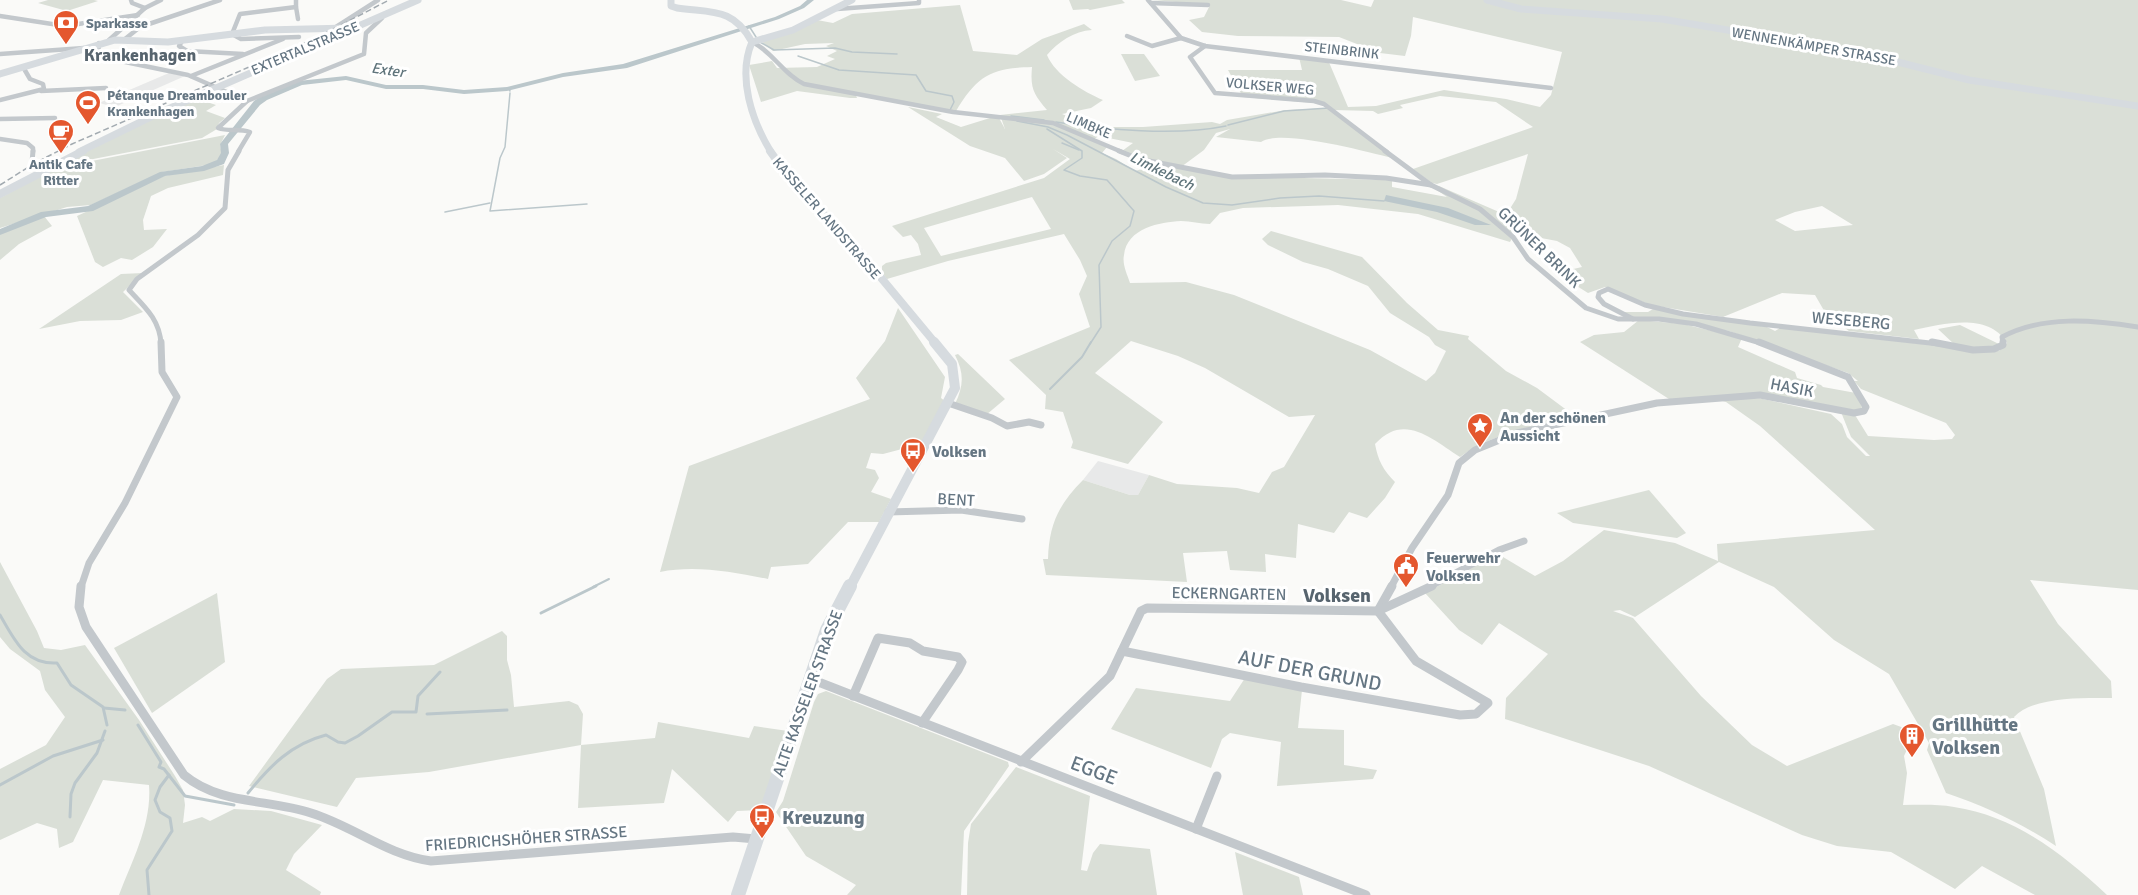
<svg xmlns="http://www.w3.org/2000/svg" width="2138" height="895" font-family="Signika,sans-serif">
	<style>
		.built { fill: #e8e9e9 }
		.green { fill: #dadfd7; fill-rule: evenodd }
		.water { fill: #bbc7cb }
		.lines { fill: none; stroke-linecap: round; stroke-linejoin: round }
		.stream-far2 { stroke: #bbc7cb; stroke-width: 1.5 }
		.stream-far1 { stroke: #bbc7cb; stroke-width: 2 }
		.stream { stroke: #bbc7cb; stroke-width: 3 }
		.river { fill: #bbc7cb; fill-rule: evenodd }
		.street-far3 { stroke: #c3c8cc; stroke-width: 4.5 }
		.street-far2 { stroke: #c3c8cc; stroke-width: 5 }
		.street-far1 { stroke: #c3c8cc; stroke-width: 7 }
		.street { stroke: #c3c8cc; stroke-width: 9 }
		.secondary-far3 { stroke: #d6dbdf; stroke-width: 7 }
		.secondary-far2 { stroke: #d6dbdf; stroke-width: 8 }
		.secondary-far1 { stroke: #d6dbdf; stroke-width: 10 }
		.secondary { stroke: #d6dbdf; stroke-width: 14 }
		.rail { stroke: #a2aab0; stroke-width: 1.5; stroke-dasharray: 6 3; stroke-linecap: butt }
		.labels { text-anchor: middle; stroke-width: 6; stroke-linejoin: round; paint-order: stroke }
		.far-poi-label { font-size: 14px; font-weight: bold; fill: #657683; stroke: #fff; text-anchor: start }
		.far-street-label { font-size: 14px; fill: #657683; stroke: #fff }
		.far-water-label { font-size: 15px; font-style: italic; fill: #60757c; stroke: #fff }
		.street-label { font-size: 16px; fill: #657683; stroke: #fff }
		.poi-label { font-size: 16px; font-weight: bold; fill: #657683; stroke: #fff; text-anchor: start }
		.far-district-label { font-size: 18px; font-weight: bold; fill: #57646e; stroke: #fff }
		.quarter-label { font-size: 20px; font-weight: bold; fill: #57646e; stroke: #fff }
		.near-street-label { font-size: 20px; fill: #657683; stroke: #fff }
		.near-poi-label { font-size: 20px; font-weight: bold; fill: #657683; stroke: #fff; text-anchor: start }
	</style>
	<rect width="100%" height="100%" fill="#fafaf8"/>
	<g class="built">
		<path d="M 169,73 L 185,76 L 115,107 L 99,103 Z"/>
		<path d="M 1098,461 L 1149,475 L 1138,495 L 1130,495 L 1083,480 Z"/>
	</g>
	<g class="green">
		<path d="M 48,0 L 94,0 L 98,1 L 67,11 L 38,3 Z"/>
		<path d="M 1069,0 L 1122,0 L 1125,3 L 1090,10 L 1088,9 L 1073,10 Z"/>
		<path d="M 1153,0 L 1341,0 L 1371,7 L 1374,0 L 2138,0 L 2138,590 L 2030,580 L 2058,624 L 2111,681 L 2112,698 C 2084,698 2034,696 2014,717 L 2044,789 L 2056,846 C 2019,822 1987,807 1946,793 L 1927,750 L 1929,743 L 1889,674 L 1834,640 L 1774,587 L 1719,562 L 1635,617 L 1620,610 L 1613,611 L 1633,618 L 1701,696 L 1752,745 L 1787,766 L 1893,724 L 1904,728 L 1911,741 L 1904,756 L 1907,773 L 1903,805 C 1920,805 1937,804 1954,807 C 2015,816 2063,854 2107,895 L 2035,895 L 1982,866 L 1955,889 L 1891,852 L 1837,846 L 1802,835 L 1649,766 L 1505,719 L 1506,698 L 1548,654 L 1499,623 L 1482,645 L 1459,630 L 1425,593 L 1498,554 L 1535,576 L 1563,561 L 1604,530 L 1675,543 L 1718,561 L 1717,544 L 1875,530 L 1760,426 L 1726,402 L 1719,400 L 1746,397 L 1763,399 L 1831,414 L 1842,424 L 1847,437 L 1866,456 L 1870,456 L 1851,437 L 1841,412 L 1855,415 L 1868,436 L 1934,440 L 1952,439 L 1955,435 L 1946,423 L 1861,389 L 1854,381 L 1858,381 L 1848,373 L 1729,331 L 1636,318 L 1623,312 L 1648,312 L 1653,309 L 1767,327 L 1775,331 L 1780,328 L 1984,351 L 1999,351 L 2007,343 C 1988,312 1944,324 1914,330 L 1919,339 L 1849,331 L 1826,314 L 1815,295 L 1782,293 L 1723,317 L 1651,305 L 1605,287 L 1588,293 L 1556,273 L 1582,267 L 1570,248 L 1557,241 L 1515,233 L 1510,242 L 1418,214 L 1338,205 L 1243,208 L 1220,213 L 1210,224 C 1200,224 1191,221 1181,221 C 1160,222 1127,228 1124,255 C 1122,264 1127,274 1130,283 L 1186,282 L 1234,295 L 1370,350 L 1426,381 L 1435,373 L 1446,351 L 1435,345 L 1429,337 L 1390,313 L 1368,286 L 1328,269 L 1303,262 L 1268,245 L 1262,239 L 1271,231 L 1362,257 L 1407,303 L 1438,330 L 1469,336 L 1468,339 L 1506,371 L 1537,388 L 1576,417 C 1536,426 1494,432 1460,457 C 1432,439 1404,412 1375,444 C 1378,460 1383,470 1395,482 L 1385,498 L 1367,518 L 1349,512 L 1334,533 L 1298,524 L 1296,558 L 1265,554 L 1266,572 L 1230,570 L 1227,551 L 1183,553 L 1187,582 L 1046,575 L 1043,559 L 1048,559 C 1049,524 1059,504 1083,480 L 1130,495 L 1138,495 L 1149,475 L 1177,484 L 1237,488 L 1259,493 L 1272,472 L 1284,467 L 1315,415 L 1289,417 L 1205,368 L 1178,356 L 1131,341 L 1095,373 L 1163,422 L 1128,464 L 1071,448 L 1073,442 L 1063,412 L 1045,409 L 1046,395 L 1009,360 L 1090,327 L 1079,294 L 1087,276 L 1080,260 L 1064,234 L 948,261 L 887,279 L 882,273 L 882,266 L 886,263 L 921,255 L 918,244 L 911,235 L 903,237 L 892,226 L 1044,178 L 1070,159 L 1053,149 L 1067,158 L 1044,174 L 1024,181 L 1005,158 L 970,146 L 908,107 L 942,114 L 936,117 L 961,127 L 990,118 L 999,118 L 1005,129 L 1000,115 L 1047,110 C 1034,94 1030,89 1032,67 C 991,68 977,76 956,111 L 855,93 L 857,98 L 850,98 L 797,91 L 761,102 L 749,65 L 772,61 L 777,68 L 817,67 L 835,59 L 827,56 L 837,51 L 826,46 L 834,43 L 805,44 L 773,51 L 761,41 L 817,20 L 833,23 L 852,14 L 960,5 L 973,51 L 1017,55 L 1042,39 L 1084,24 L 1092,30 C 1074,31 1058,42 1047,55 C 1055,75 1084,92 1103,100 L 1091,108 L 1062,114 L 1095,127 L 1143,127 L 1212,122 L 1220,124 L 1227,120 L 1286,110 L 1329,108 L 1397,159 C 1370,153 1281,128 1261,142 L 1216,137 L 1230,129 L 1216,133 L 1204,150 L 1181,167 L 1159,163 L 1122,151 L 1133,143 L 1099,136 L 1092,140 L 1107,147 L 1102,153 L 1116,159 L 1135,171 L 1149,167 L 1150,163 L 1220,176 L 1392,180 L 1392,187 L 1447,197 L 1434,188 L 1439,186 L 1506,215 L 1516,199 L 1528,154 L 1437,184 L 1432,183 L 1413,169 L 1533,127 L 1496,102 L 1440,96 L 1400,105 L 1403,108 L 1378,114 L 1373,111 L 1334,110 L 1326,104 L 1243,97 L 1228,70 L 1302,70 L 1299,57 L 1328,60 L 1348,107 L 1376,106 L 1444,90 L 1506,99 L 1540,107 L 1551,95 L 1562,52 L 1413,17 L 1411,36 L 1405,56 L 1380,53 L 1339,37 L 1238,36 L 1202,32 L 1189,20 L 1204,17 L 1210,5 ZM 1032,197 L 1051,229 L 941,256 L 924,228 ZM 1822,206 L 1853,225 L 1795,231 L 1775,220 L 1795,212 Z"/>
		<path d="M 1121,54 L 1144,54 L 1160,76 L 1135,81 Z"/>
		<path d="M 200,96 L 207,102 L 216,105 L 206,111 L 225,118 L 219,123 L 217,129 L 202,138 L 57,166 Z"/>
		<path d="M 225,135 L 220,145 L 222,154 L 214,164 L 162,172 L 91,205 L 67,207 L 0,228 L 0,198 L 56,168 Z"/>
		<path d="M 224,165 L 223,175 L 168,188 L 151,196 L 143,220 L 144,230 L 167,229 L 153,247 L 132,260 L 121,258 L 103,267 L 95,262 L 77,216 L 164,176 Z"/>
		<path d="M 44,216 L 52,226 L 19,244 L 0,260 L 0,233 Z"/>
		<path d="M 143,273 L 123,292 L 143,312 L 121,320 L 80,321 L 39,329 L 121,274 Z"/>
		<path d="M 898,308 L 945,377 L 941,398 L 945,401 L 921,444 L 883,454 L 871,453 L 866,468 L 875,470 L 879,478 L 871,492 L 891,499 L 879,522 L 848,522 L 808,564 L 771,567 L 768,579 C 732,572 696,565 660,572 L 689,466 L 870,399 L 856,378 L 885,341 Z"/>
		<path d="M 1639,320 L 1683,324 L 1742,338 L 1738,347 L 1795,372 L 1797,378 L 1821,385 L 1823,387 L 1856,393 L 1862,407 L 1860,411 L 1853,411 L 1786,397 L 1669,399 L 1580,342 L 1594,335 L 1624,332 Z"/>
		<path d="M 1960,325 L 2001,345 L 1989,349 L 1955,345 L 1938,329 Z"/>
		<path d="M 958,354 L 1005,399 L 986,415 L 955,404 C 964,385 964,373 955,355 Z"/>
		<path d="M 1649,490 L 1686,533 L 1677,538 L 1573,523 L 1557,513 Z"/>
		<path d="M 0,562 L 37,631 L 44,648 L 61,650 L 85,645 L 139,720 L 175,776 L 183,790 L 185,805 L 183,823 L 202,817 L 210,821 L 234,809 L 271,811 L 322,825 L 294,854 L 286,870 L 321,892 L 320,895 L 119,895 C 133,859 152,823 149,785 L 103,780 L 73,842 L 59,848 L 57,829 L 37,823 L 0,840 L 0,769 L 46,745 L 65,717 L 45,690 L 40,671 L 10,649 L 0,637 Z"/>
		<path d="M 217,593 L 225,662 L 152,713 L 114,648 Z"/>
		<path d="M 502,631 L 507,636 L 507,660 L 511,675 L 514,707 L 569,701 L 578,705 L 583,714 L 581,745 L 655,738 L 658,722 L 749,738 L 754,726 L 788,731 L 760,810 L 737,811 L 728,822 L 672,769 L 664,803 L 578,808 L 581,745 L 429,772 L 356,778 L 337,807 L 249,786 L 327,679 L 341,669 L 434,665 Z"/>
		<path d="M 1245,678 L 1302,690 L 1298,728 L 1344,730 L 1344,765 L 1377,770 L 1373,779 L 1277,786 L 1281,742 L 1230,733 L 1222,739 L 1211,768 L 1111,729 L 1136,688 L 1230,701 Z"/>
		<path d="M 826,691 L 1008,762 L 1009,766 L 964,831 L 961,895 L 847,895 L 856,885 L 806,856 L 776,812 L 783,801 L 814,702 L 818,694 Z"/>
		<path d="M 1016,767 L 1090,796 L 1081,870 L 1087,871 L 1093,853 L 1100,844 L 1150,849 L 1157,895 L 967,895 L 968,843 L 971,824 Z"/>
		<path d="M 1235,852 L 1299,877 L 1303,895 L 1243,895 Z"/>
	</g>
	<path class="water" d="M 1386,195 L 1448,208 L 1491,225 L 1475,225 L 1437,212 L 1384,201 Z"/>
	<g class="lines">
		<g class="stream-far2">
			<path d="M 749,26 L 756,37"/>
			<path d="M 760,42 L 774,50 L 835,48 L 852,52 L 897,54"/>
			<path d="M 798,56 L 839,70 L 916,75 L 926,91 L 952,96 L 954,102 L 950,110"/>
			<path d="M 508,88 L 510,91"/>
			<path d="M 510,93 L 505,147 L 500,158 L 490,211 L 587,204"/>
			<path d="M 1011,116 L 1044,120"/>
			<path d="M 1017,121 L 1048,127 L 1067,135 L 1166,187 L 1203,203 L 1232,205 L 1280,198 L 1319,196 L 1384,201"/>
			<path d="M 1056,122 C 1105,130 1177,136 1226,126"/>
			<path d="M 1228,125 L 1284,111 L 1329,108"/>
			<path d="M 1047,129 L 1082,151 L 1082,158 L 1064,170 L 1080,176 L 1107,180 L 1134,211 L 1130,226 L 1112,241 L 1099,265 L 1101,327 L 1090,344"/>
			<path d="M 1062,143 L 1079,150"/>
			<path d="M 445,212 L 490,203"/>
		</g>
		<g class="stream-far1">
			<path d="M 1050,389 L 1082,357 L 1091,342"/>
			<path d="M 593,587 L 609,579"/>
		</g>
		<g class="stream">
			<path d="M 541,613 L 596,586"/>
			<path d="M 0,615 C 14,639 25,665 57,663 L 71,685 L 103,707 L 107,725"/>
			<path d="M 104,708 L 125,710"/>
			<path d="M 427,714 L 507,710"/>
			<path d="M 138,725 L 161,762 L 159,767 L 164,769 L 185,796 L 234,805"/>
			<path d="M 0,785 L 53,756 L 103,740"/>
			<path d="M 248,793 C 270,766 291,744 326,735 L 338,742 L 345,743 L 358,736 L 392,712 L 416,712 L 418,696 L 440,672"/>
			<path d="M 70,817 L 71,794 L 75,783 L 97,753 L 105,731"/>
			<path d="M 149,895 L 147,870 L 172,831 L 170,818 L 160,812 L 155,800 L 160,787 L 169,775"/>
		</g>
		<path class="river" d="M 807,0 L 814,0 L 804,8 L 779,19 L 627,68 L 563,77 L 507,91 L 464,94 L 423,89 L 386,89 L 346,80 L 302,85 L 267,100 L 260,105 L 228,144 L 229,153 L 224,164 L 204,171 L 165,176 L 93,211 L 46,217 L 0,235 L 0,229 L 41,212 L 88,206 L 160,172 L 202,166 L 217,160 L 221,153 L 220,144 L 254,101 L 261,96 L 298,81 L 346,76 L 386,85 L 423,85 L 464,90 L 507,87 L 563,73 L 623,64 L 775,17 L 800,6 Z"/>
		<g class="street-far3">
			<path d="M 131,0 L 132,3 L 145,8"/>
			<path d="M 296,0 L 296,7 L 240,14 L 232,34 L 241,39 L 299,37"/>
			<path d="M 1148,0 L 1181,38 L 1205,46 L 1551,88"/>
			<path d="M 1151,3 L 1208,5"/>
			<path d="M 296,7 L 298,19"/>
			<path d="M 837,9 L 919,3 L 919,0"/>
			<path d="M 0,16 L 65,26 L 138,15"/>
			<path d="M 336,27 L 378,0"/>
			<path d="M 1127,36 L 1152,46 L 1181,38"/>
			<path d="M 125,39 L 140,27 L 220,0"/>
			<path d="M 109,40 L 145,8 L 161,0"/>
			<path d="M 182,41 L 179,46 L 187,51 L 243,54"/>
			<path d="M 752,42 C 773,52 783,74 804,84 L 953,112 L 1053,123 L 1122,152"/>
			<path d="M 99,43 L 98,54 L 101,57 L 188,75 L 247,101 L 218,128 C 228,132 239,128 250,132 L 238,152"/>
			<path d="M 1205,46 L 1190,57 L 1215,93 L 1314,101 L 1324,104 L 1387,152"/>
			<path d="M 0,54 L 84,48"/>
			<path d="M 191,76 L 283,39"/>
			<path d="M 41,91 L 106,88"/>
			<path d="M 0,100 L 44,89 L 43,84 L 30,79 L 23,67"/>
			<path d="M 247,101 L 364,54 L 366,33 L 382,18 L 378,17"/>
			<path d="M 0,119 L 55,118"/>
			<path d="M 0,139 L 27,143 L 33,148 L 33,152"/>
		</g>
		<g class="street-far2">
			<path d="M 33,151 L 32,162 L 51,166"/>
			<path d="M 1119,151 L 1139,159 L 1232,177 L 1325,175 L 1386,178 L 1431,185"/>
			<path d="M 1385,151 L 1431,185 L 1480,209 L 1513,237 L 1528,259 L 1586,308 L 1618,319 L 1659,319 L 1696,324 L 1764,344"/>
			<path d="M 1633,319 L 1604,304 L 1598,297 L 1599,293 L 1608,289 L 1645,305 L 1683,314 L 1750,323 L 1939,344"/>
			<path d="M 161,344 C 160,320 145,307 129,290 L 137,279 L 198,235 L 225,208 L 228,170 L 239,151"/>
			<path d="M 2003,344 L 2002,337 C 2043,315 2093,320 2138,327"/>
		</g>
		<g class="street-far1">
			<path d="M 1932,342 L 1973,350 L 1994,349 L 2003,345 L 2003,342"/>
			<path d="M 948,403 L 992,418 L 1007,426 L 1029,422 L 1041,425"/>
			<path d="M 888,512 L 961,510 L 1022,519"/>
			<path d="M 81,587 L 89,563 L 125,503 L 177,397 L 162,372 L 161,342"/>
			<path d="M 1391,587 L 1412,548 L 1448,495 L 1459,463 L 1475,450 L 1517,433 L 1657,403 L 1760,395 L 1854,413 L 1864,411 L 1866,407 L 1848,377 L 1759,342"/>
			<path d="M 1429,587 L 1499,550 L 1524,541"/>
		</g>
		<g class="street">
			<path d="M 81,586 L 79,607 L 86,627 L 184,775 C 220,805 269,799 311,813 C 353,826 387,855 431,861 L 733,837 L 756,839"/>
			<path d="M 1378,611 L 1392,586"/>
			<path d="M 1122,651 L 1301,687 L 1460,715 L 1476,714 L 1488,703 L 1416,661 L 1378,611"/>
			<path d="M 809,681 L 821,683 L 1366,895"/>
			<path d="M 853,696 L 878,638 L 910,643 L 923,651 L 958,657 L 962,662 L 958,670 L 922,723"/>
			<path d="M 1021,762 L 1110,676 L 1141,611 L 1147,608 L 1378,611 L 1432,586"/>
			<path d="M 1196,829 L 1217,776"/>
		</g>
		<g class="secondary-far3">
			<path d="M 671,0 L 671,6 L 677,8 C 711,13 733,7 752,42"/>
			<path d="M 1487,0 L 1521,9 L 1662,19 L 1858,52 L 1969,80 L 2138,106"/>
			<path d="M 752,42 L 793,30 L 852,0"/>
			<path d="M 752,42 C 737,77 752,121 771,152"/>
			<path d="M 0,74 L 115,40 L 168,42 L 265,30 L 349,28"/>
			<path d="M 79,152 L 161,112 L 418,0"/>
		</g>
		<g class="secondary-far2">
			<path d="M 770,151 L 790,179 L 858,250 L 936,344"/>
			<path d="M 0,194 L 83,151"/>
		</g>
		<path class="secondary-far1" d="M 850,587 L 955,388 L 952,364 L 934,342"/>
		<path class="secondary" d="M 738,895 L 827,630 L 850,586"/>
		<path class="rail" d="M 0,185 L 35,163 L 72,144 L 318,37 L 389,0"/>
	</g>
	<defs>
		<symbol id="bank-pin" viewBox="-11 -11 22 30"><path d="M0 17L-7.5 6A9.5 9.5 0 1 1 7.5 6Z" fill="#e4572e" stroke="#fff"/><path d="M-6-4H6V4H-6ZM0-2.3a2.3 2.3 0 1 0 0 4.6a2.3 2.3 0 1 0 0-4.6Z" fill="#fff"/></symbol>
		<symbol id="stadium-pin" viewBox="-11 -11 22 30"><path d="M0 17L-7.5 6A9.5 9.5 0 1 1 7.5 6Z" fill="#e4572e" stroke="#fff"/><path d="M0-5a6.5 5 0 1 0 0 10a6.5 5 0 1 0 0-10ZM-3.5-1.8h7v3.6h-7Z" fill="#fff"/></symbol>
		<symbol id="cafe-pin" viewBox="-11 -11 22 30"><path d="M0 17L-7.5 6A9.5 9.5 0 1 1 7.5 6Z" fill="#e4572e" stroke="#fff"/><path d="M-5.5-4.5H6V0H3Q3 3.5 0 3.5H-2.5Q-5.5 3.5-5.5 0ZM3-3.2v2h1.7v-2ZM-6 4.5H4V6H-6Z" fill="#fff"/></symbol>
		<symbol id="sight-pin" viewBox="-11 -11 22 30"><path d="M0 17L-7.5 6A9.5 9.5 0 1 1 7.5 6Z" fill="#e4572e" stroke="#fff"/><path d="M0-6L1.8-2.2L6-1.7L2.9 1.2L3.7 5.4L0 3.3L-3.7 5.4L-2.9 1.2L-6-1.7L-1.8-2.2Z" fill="#fff"/></symbol>
		<symbol id="bus-pin" viewBox="-11 -11 22 30"><path d="M0 17L-7.5 6A9.5 9.5 0 1 1 7.5 6Z" fill="#e4572e" stroke="#fff"/><path d="M-5-6H5V4H4V6H2V4H-2V6H-4V4H-5ZM-3.5-4V0h7V-4ZM-3.5 1.2v1.5H-2V1.2ZM2 1.2v1.5H3.5V1.2Z" fill="#fff"/></symbol>
		<symbol id="civic-pin" viewBox="-11 -11 22 30"><path d="M0 17L-7.5 6A9.5 9.5 0 1 1 7.5 6Z" fill="#e4572e" stroke="#fff"/><path d="M-.6-6.5H3V-4.5H.6V-3L4-1V1h2V6H-6V1h2V-1L-.6-3ZM-1.2 2.5V6h2.4V2.5Z" fill="#fff"/></symbol>
		<symbol id="building-pin" viewBox="-11 -11 22 30"><path d="M0 17L-7.5 6A9.5 9.5 0 1 1 7.5 6Z" fill="#e4572e" stroke="#fff"/><path d="M-4-6H4V6H1V3H-1V6H-4ZM-2.5-4.3h1.7v1.8h-1.7ZM.8-4.3h1.7v1.8H.8ZM-2.5-1h1.7V.8h-1.7ZM.8-1h1.7V.8H.8Z" fill="#fff"/></symbol>
	</defs>
	<g fill-rule="evenodd">
		<use href="#bank-pin" x="51" y="8" width="30" height="40"/>
		<use href="#stadium-pin" x="73" y="88" width="30" height="40"/>
		<use href="#cafe-pin" x="46" y="117" width="30" height="40"/>
		<use href="#sight-pin" x="1465" y="411" width="30" height="40"/>
		<use href="#bus-pin" x="898" y="436" width="30" height="40"/>
		<use href="#civic-pin" x="1391" y="551" width="30" height="40"/>
		<use href="#building-pin" x="1897" y="721" width="30" height="40"/>
		<use href="#bus-pin" x="747" y="802" width="30" height="40"/>
	</g>
	<g class="labels">
		<g class="far-poi-label">
			<text x="86" y="28">Sparkasse</text>
			<text x="107" y="100">Pétanque Dreambouler<tspan x="107" dy="16">Krankenhagen</tspan></text>
			<text x="61" y="169" text-anchor="middle">Antik Cafe<tspan x="61" dy="16">Ritter</tspan></text>
		</g>
		<g class="far-street-label">
			<text transform="translate(1814 46) rotate(10)" y="5">WENNENKÄMPER STRASSE</text>
			<text transform="translate(305 48) rotate(-23)" y="5">EXTERTALSTRASSE</text>
			<text transform="translate(1342 50) rotate(6)" y="5">STEINBRINK</text>
			<text transform="translate(1270 86) rotate(5)" y="5">VOLKSER WEG</text>
			<text transform="translate(1089 125) rotate(23)" y="5">LIMBKE</text>
			<text transform="translate(827 218) rotate(49)" y="5">KASSELER LANDSTRASSE</text>
		</g>
		<g class="far-water-label">
			<text transform="translate(388 70) rotate(8)" y="5">Exter</text>
			<text transform="translate(1162 171) rotate(26)" y="5">Limkebach</text>
		</g>
		<g class="street-label">
			<text transform="translate(1540 247) rotate(44)" y="6">GRÜNER BRINK</text>
			<text transform="translate(1851 320) rotate(5)" y="6">WESEBERG</text>
			<text transform="translate(1792 387) rotate(11)" y="6">HASIK</text>
			<text transform="translate(956 499) rotate(3)" y="6">BENT</text>
			<text transform="translate(1229 593) rotate(1)" y="6">ECKERNGARTEN</text>
			<text transform="translate(807 693) rotate(-70)" y="6">ALTE KASSELER STRASSE</text>
			<text transform="translate(526 838) rotate(-4)" y="6">FRIEDRICHSHÖHER STRASSE</text>
		</g>
		<g class="poi-label">
			<text x="1500" y="423">An der schönen<tspan x="1500" dy="18">Aussicht</tspan></text>
			<text x="932" y="457">Volksen</text>
			<text x="1426" y="563">Feuerwehr<tspan x="1426" dy="18">Volksen</tspan></text>
		</g>
		<g class="far-district-label">
			<text x="140" y="61">Krankenhagen</text>
		</g>
		<g class="quarter-label">
			<text x="1337" y="602">Volksen</text>
		</g>
		<g class="near-street-label">
			<text transform="translate(1310 670) rotate(11)" y="7">AUF DER GRUND</text>
			<text transform="translate(1094 770) rotate(21)" y="7">EGGE</text>
		</g>
		<g class="near-poi-label">
			<text x="1932" y="731">Grillhütte<tspan x="1932" dy="23">Volksen</tspan></text>
			<text x="782" y="824">Kreuzung</text>
		</g>
	</g>
</svg>
